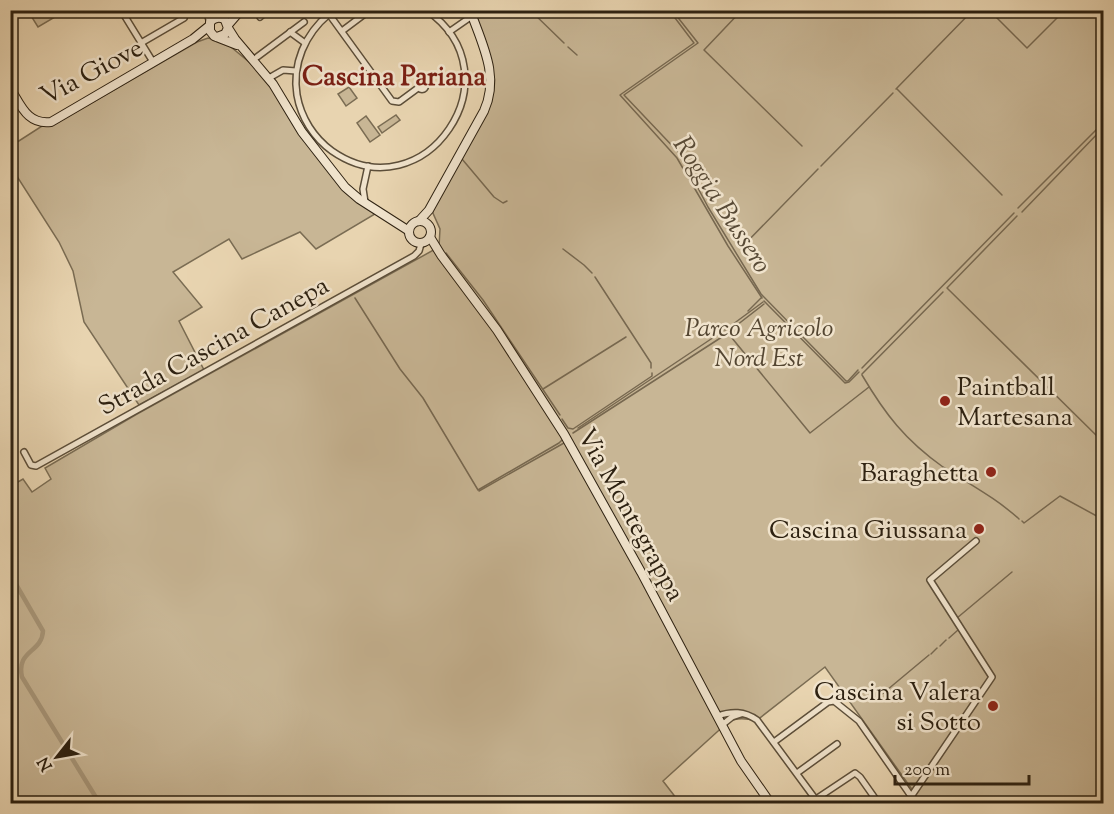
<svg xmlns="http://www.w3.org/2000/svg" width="1114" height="814" font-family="'Sorts Mill Goudy',serif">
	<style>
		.green { fill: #c8b695; stroke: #7a6c53; stroke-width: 1.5 }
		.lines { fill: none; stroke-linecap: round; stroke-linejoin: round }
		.stream { stroke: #776850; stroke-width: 1.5 }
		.canal { stroke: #a8977a; stroke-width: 4.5 }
		.street-casing { stroke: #5c4e39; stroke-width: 8 }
		.secondary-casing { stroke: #2d2111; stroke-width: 10 }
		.street { stroke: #f0e3cc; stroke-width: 5 }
		.secondary { stroke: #f0e3cc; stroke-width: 8 }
		.poi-dot { fill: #8f2418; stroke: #f0e3cc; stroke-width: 2 }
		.labels { text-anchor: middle; stroke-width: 5; stroke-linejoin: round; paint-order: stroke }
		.street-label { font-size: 26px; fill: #2d2111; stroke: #f0e3cc }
		.park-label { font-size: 26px; font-style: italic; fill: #544632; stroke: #f0e3cc }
		.poi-label { font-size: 26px; fill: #2d2111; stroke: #f0e3cc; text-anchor: end }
		.neighbourhood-label { font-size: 27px; font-weight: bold; fill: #7a1f14; stroke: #f0e3cc }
		.water-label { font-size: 27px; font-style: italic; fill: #584a36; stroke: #f0e3cc }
	</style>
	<rect width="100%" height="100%" fill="#e8d4b0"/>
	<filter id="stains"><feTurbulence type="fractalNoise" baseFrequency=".00333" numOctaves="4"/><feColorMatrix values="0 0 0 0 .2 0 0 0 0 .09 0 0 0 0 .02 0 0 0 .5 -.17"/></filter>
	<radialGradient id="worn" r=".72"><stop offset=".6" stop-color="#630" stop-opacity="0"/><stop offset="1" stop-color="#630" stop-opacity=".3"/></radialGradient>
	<g class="green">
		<path d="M 28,11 L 52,11 L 55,17 L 38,27 Z"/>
		<path d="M 472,11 L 1103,11 L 1103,803 L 910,803 L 916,795 L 825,667 L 756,721 C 746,718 737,717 728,722 L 663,781 L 680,803 L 11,804 L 11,486 L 23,479 L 32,492 L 51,479 L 45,468 L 137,414 L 439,247 L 440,229 L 432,211 L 490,104 C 500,71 483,41 472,11 Z"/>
		<path d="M 208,38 L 225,42 L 255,67 L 282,101 L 298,130 L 346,193 L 375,214 L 316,249 L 300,232 L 242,259 L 229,239 L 173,272 L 202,307 L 179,321 L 204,370 L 139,405 L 84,322 L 73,271 L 59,242 L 11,167 L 11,146 L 42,126 L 53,125 L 197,42 Z"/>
		<path d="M 349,87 L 357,98 L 346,106 L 338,94 Z"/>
		<path d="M 396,115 L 400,120 L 382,133 L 378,127 Z"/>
		<path d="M 366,116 L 380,135 L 370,142 L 357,123 Z"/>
	</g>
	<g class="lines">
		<g class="stream">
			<path d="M 530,10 L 564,43"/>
			<path d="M 669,10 L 694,43 L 620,95 L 677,158 L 728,246 L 762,298"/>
			<path d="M 672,10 L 698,43 L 624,95 L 680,154 L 708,207 L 761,294 L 846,381 L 848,381 L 858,370"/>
			<path d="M 742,10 L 704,50 L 802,146"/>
			<path d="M 989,10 L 1027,48 L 1065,10"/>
			<path d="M 568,47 L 577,55"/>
			<path d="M 896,89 L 973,10"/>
			<path d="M 897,89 L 1002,195"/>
			<path d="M 462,159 L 494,197 L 503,203 L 507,201"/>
			<path d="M 821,166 L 893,93"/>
			<path d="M 1018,208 L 1104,122"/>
			<path d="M 1022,212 L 1102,129"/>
			<path d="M 1017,216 L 947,288 L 1100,439"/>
			<path d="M 741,248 L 818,169"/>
			<path d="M 563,249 L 584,265 L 592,273"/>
			<path d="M 446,253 L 483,300 L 560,415"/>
			<path d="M 595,277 L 651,363 L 651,368"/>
			<path d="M 355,298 L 400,369 L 423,398 L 478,490 L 559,443 L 562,440"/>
			<path d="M 764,301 L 845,383 L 849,382 L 859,372"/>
			<path d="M 748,311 L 761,298"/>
			<path d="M 725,330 L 763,302"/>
			<path d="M 727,332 L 810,433 L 869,387"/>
			<path d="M 728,332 L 764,304"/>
			<path d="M 862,368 L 1014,213"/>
			<path d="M 862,374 L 943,292"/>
			<path d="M 862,375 C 885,414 905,440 943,467 C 969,484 996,498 1019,519"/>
			<path d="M 543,389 L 626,337"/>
			<path d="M 562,419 L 568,428 L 573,429 L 652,376 L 652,373"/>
			<path d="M 578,428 L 723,331"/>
			<path d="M 573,433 L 725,335"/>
			<path d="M 479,491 L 564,443"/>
			<path d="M 1022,521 L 1024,523 L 1060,496 L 1104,520"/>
			<path d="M 961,623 L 957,618 L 1012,572"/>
			<path d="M 949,638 L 958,630"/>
			<path d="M 940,646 L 946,640"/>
			<path d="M 931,654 L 937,648"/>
			<path d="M 881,695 L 929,655"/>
		</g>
		<path class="canal" d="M 10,574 L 43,631 C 42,653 16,650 22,677 L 100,804"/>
		<defs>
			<g id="street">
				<path d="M 121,10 L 153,62"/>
				<path d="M 206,10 L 210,23"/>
				<path d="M 326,10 L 392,101 L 399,102 L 418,88"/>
				<path d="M 329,14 C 305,34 292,64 297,95 C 301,118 314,138 332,151 C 424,215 521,75 426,10"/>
				<path d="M 260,17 L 268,10"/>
				<path d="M 342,31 L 370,10"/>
				<path d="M 290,32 L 305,43"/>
				<path d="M 449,32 L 472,16"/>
				<path d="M 141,43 L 184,18"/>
				<path d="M 257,57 L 304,22"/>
				<path d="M 269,78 L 283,70 L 296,71"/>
				<circle cx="422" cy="86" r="3.5"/>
				<path d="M 365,202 L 363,189 L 368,166"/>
				<path d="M 24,452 L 31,465 L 36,466 L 414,256 L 419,251 L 421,244"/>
				<path d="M 717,716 C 732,711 744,711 757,720 L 819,804"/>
				<path d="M 722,725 L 732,717 L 741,714"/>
				<path d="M 774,742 L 828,702 L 834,701 L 859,721 L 911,796"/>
				<path d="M 797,773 L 837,744"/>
				<path d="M 816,799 L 855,773 L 860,777 L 879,804"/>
				<path d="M 906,804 L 992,677 L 930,580 L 976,541"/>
			</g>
			<g id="secondary">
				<path d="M 228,25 L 241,10"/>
				<path d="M 228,28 L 235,39 L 273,84 L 302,132 L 345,187 L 359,199 L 409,231"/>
				<path d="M 217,37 L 225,34 L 228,28 L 225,20 C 220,16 215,17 210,22 L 210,31 L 214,36 L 237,45"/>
				<path d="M 10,88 C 21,105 27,125 51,122 L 193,39 L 209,26"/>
				<circle cx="420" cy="232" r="11"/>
				<path d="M 419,221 L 429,210 L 484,111 C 500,76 482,44 470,10"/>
				<path d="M 430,237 L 441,255 L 497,330 L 564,434 L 641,572 L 741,761 L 771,804"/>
			</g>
		</defs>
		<use href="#street" class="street-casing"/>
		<use href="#secondary" class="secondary-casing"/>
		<use href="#street" class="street"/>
		<use href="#secondary" class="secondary"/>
	</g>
	<g class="poi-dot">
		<circle cx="945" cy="401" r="6"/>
		<circle cx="991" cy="472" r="6"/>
		<circle cx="979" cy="529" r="6"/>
		<circle cx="993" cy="706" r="6"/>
	</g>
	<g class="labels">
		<g class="street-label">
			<text transform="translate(91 71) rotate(-28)" y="9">Via Giove</text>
			<text transform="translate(213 345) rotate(-29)" y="9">Strada Cascina Canepa</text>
			<text transform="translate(632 514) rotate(61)" y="9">Via Montegrappa</text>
		</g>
		<g class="park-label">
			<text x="759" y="336">Parco Agricolo<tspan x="759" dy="30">Nord Est</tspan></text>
		</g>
		<g class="poi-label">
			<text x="957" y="395" text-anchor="start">Paintball<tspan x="957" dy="30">Martesana</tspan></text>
			<text x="979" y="481">Baraghetta</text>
			<text x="967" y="538">Cascina Giussana</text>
			<text x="981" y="700">Cascina Valera<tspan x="981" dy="30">si Sotto</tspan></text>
		</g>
		<g class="neighbourhood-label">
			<text x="394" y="85">Cascina Pariana</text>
		</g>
		<g class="water-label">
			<text transform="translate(723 204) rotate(57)" y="9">Roggia Bussero</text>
		</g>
	</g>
	<rect width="1114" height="814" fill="none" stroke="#e8d4b0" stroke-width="36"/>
	<rect x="12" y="12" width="1090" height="790" fill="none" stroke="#2d2111" stroke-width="3"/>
	<rect x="18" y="18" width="1078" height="778" fill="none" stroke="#2d2111" stroke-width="1.5"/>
	<g transform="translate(57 757) rotate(239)" stroke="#f0e3cc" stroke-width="4.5" paint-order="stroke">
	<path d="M0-4.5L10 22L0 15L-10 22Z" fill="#2d2111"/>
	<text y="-9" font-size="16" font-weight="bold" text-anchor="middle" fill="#2d2111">N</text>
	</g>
	<path d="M895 775v9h134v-9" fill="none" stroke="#2d2111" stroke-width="3"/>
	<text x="904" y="775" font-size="18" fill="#2d2111" stroke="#f0e3cc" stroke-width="4.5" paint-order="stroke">200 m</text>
	<rect width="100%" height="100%" filter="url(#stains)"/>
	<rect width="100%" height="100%" fill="url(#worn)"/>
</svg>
